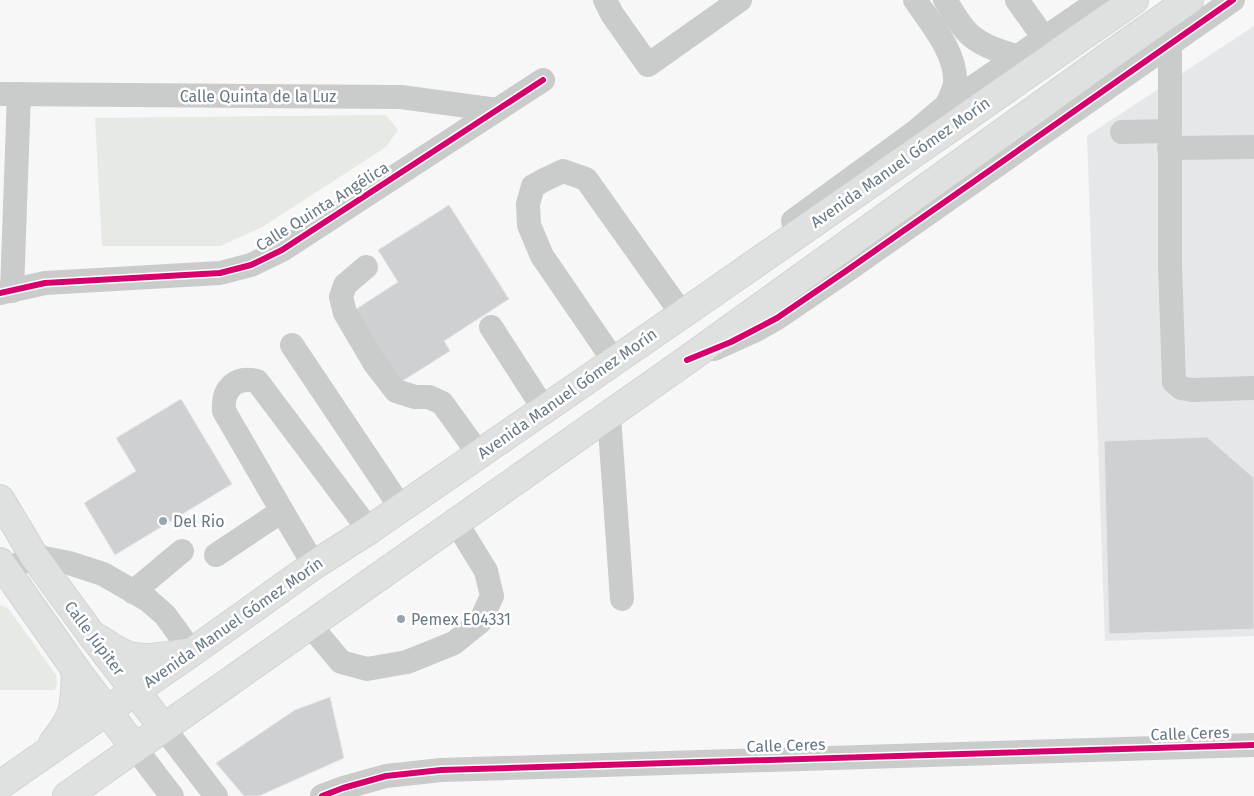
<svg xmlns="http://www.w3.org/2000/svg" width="1254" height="796" font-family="'Fira Sans',sans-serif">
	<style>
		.built { fill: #e6e7e8 }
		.green { fill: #e6e9e4 }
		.building { fill: #ced0d1; stroke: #e6e6e6 }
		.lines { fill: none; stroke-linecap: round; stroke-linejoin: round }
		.major-casing { stroke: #d3d4d5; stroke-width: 30 }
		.minor { stroke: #cacccc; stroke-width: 24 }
		.major { stroke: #dfe0e0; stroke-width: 28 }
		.cycleway-casing { stroke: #fff; stroke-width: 9 }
		.cycleway { stroke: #d6006c; stroke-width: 6 }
		.poi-dot { fill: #9aa4ae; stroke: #fff; stroke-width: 2 }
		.labels { text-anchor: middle; stroke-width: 5; stroke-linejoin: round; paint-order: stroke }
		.street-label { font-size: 16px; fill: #687886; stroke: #fff }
		.poi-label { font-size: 16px; fill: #687886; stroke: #fff; text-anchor: start }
	</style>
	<rect width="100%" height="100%" fill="#f7f7f7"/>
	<path class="built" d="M 1254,26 L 1254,636 L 1105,641 L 1087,136 Z"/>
	<g class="green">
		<path d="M 386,115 L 398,130 L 386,147 L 264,226 L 221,246 L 102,246 L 95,118 Z"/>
		<path d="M 0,605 L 8,608 L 56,675 L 57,684 L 55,690 L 0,690 Z"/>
	</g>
	<g class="building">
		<path d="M 449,205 L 509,299 L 444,341 L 450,351 L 396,385 L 350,313 L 398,282 L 378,250 Z"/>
		<path d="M 181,399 L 232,484 L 115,555 L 84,503 L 136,471 L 116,438 Z"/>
		<path d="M 1207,437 L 1254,478 L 1254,629 L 1109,634 L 1104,441 Z"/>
		<path d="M 330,697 L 344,758 L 259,796 L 244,796 L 216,763 L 295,710 Z"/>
	</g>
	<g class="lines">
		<defs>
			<g id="major">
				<path d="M 0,499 L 34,556 L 91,634 L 163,727"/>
				<path d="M 0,562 L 76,670 L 135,748"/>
				<path d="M 99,639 C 109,645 119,653 130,656 C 148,661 169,655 186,653"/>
				<path d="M 53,743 C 60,734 67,725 71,715 C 76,701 75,685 76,670"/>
				<path d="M 0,785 L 192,652 L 314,565 L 369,530 L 707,297 L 1134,0"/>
				<path d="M 67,796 L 687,360 L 1133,39 L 1189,0"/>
			</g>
		</defs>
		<use href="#major" class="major-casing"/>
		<g class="minor">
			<path d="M 605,0 L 612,14 L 648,65 L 740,0"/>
			<path d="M 915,0 C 931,23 957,54 955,83 C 954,91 949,99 947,105"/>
			<path d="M 945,0 C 952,11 959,24 968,33 C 981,46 1001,51 1018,57"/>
			<path d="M 1017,0 L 1044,38"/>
			<path d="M 1170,44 L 1170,265 L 1174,382 L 1181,388 L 1192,390 L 1254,388"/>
			<path d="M 0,94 L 401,97 L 497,110"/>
			<path d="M 1122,132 L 1169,131"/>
			<path d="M 1169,148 L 1254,147"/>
			<path d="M 793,221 L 915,132 L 947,105 L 1100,0"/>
			<path d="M 366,267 L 345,285 L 341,297 L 345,313 L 375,364 L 396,391 L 415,397 L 429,397 L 442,403 L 479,454"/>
			<path d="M 12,291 L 19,94"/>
			<path d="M 0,293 L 45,283 L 220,273 L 251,265 L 282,250 L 543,80"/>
			<path d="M 491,327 L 544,409"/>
			<path d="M 292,345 L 401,508"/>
			<path d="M 714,349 L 756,330 L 777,318 L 846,271 L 1233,0"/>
			<path d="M 614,361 L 542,256 L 529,225 L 528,204 L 533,186 L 546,179 L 563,171 L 586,179 L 682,314"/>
			<path d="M 609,415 L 622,599"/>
			<path d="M 282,511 L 314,565"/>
			<path d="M 216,555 L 282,511 L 224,411 C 222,389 235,376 257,381 L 369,530"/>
			<path d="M 0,574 L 34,556 L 69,563 L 103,574 L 148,600 L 165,615 L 192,652"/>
			<path d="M 133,592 L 182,551"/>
			<path d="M 310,625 L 341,662 L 367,669 L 407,662 L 454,643 L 480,622 L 492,596 L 486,571 L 456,522"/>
			<path d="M 163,727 L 216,796"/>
			<path d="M 135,748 L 172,796"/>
			<path d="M 322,796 L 343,788 L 386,776 L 441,770 L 1254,745"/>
		</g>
		<use href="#major" class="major"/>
		<defs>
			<g id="cycleway">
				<path d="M 0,293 L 45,283 L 220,273 L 251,265 L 282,250 L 543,80"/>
				<path d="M 687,360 L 731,342 L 777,318 L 846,271 L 1233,0"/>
				<path d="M 322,796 L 343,788 L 386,776 L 441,770 L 1254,745"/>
			</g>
		</defs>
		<use href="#cycleway" class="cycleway-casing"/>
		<use href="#cycleway" class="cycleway"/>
	</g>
	<g class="poi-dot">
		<circle cx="163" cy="521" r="5"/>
		<circle cx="401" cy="619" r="5"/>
	</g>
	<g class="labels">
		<g class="street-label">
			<text x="258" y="102">Calle Quinta de la Luz</text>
			<text transform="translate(900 162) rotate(-35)" y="6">Avenida Manuel Gómez Morín</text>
			<text transform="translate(322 206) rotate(-32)" y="6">Calle Quinta Angélica</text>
			<text transform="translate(567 393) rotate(-35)" y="6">Avenida Manuel Gómez Morín</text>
			<text transform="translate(233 622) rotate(-35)" y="6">Avenida Manuel Gómez Morín</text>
			<text transform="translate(95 638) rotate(53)" y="6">Calle Júpiter</text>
			<text transform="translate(1190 733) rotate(-2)" y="6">Calle Ceres</text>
			<text transform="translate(786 745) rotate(-2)" y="6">Calle Ceres</text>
		</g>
		<g class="poi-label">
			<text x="173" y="527">Del Rio</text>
			<text x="411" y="625">Pemex E04331</text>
		</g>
	</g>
</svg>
